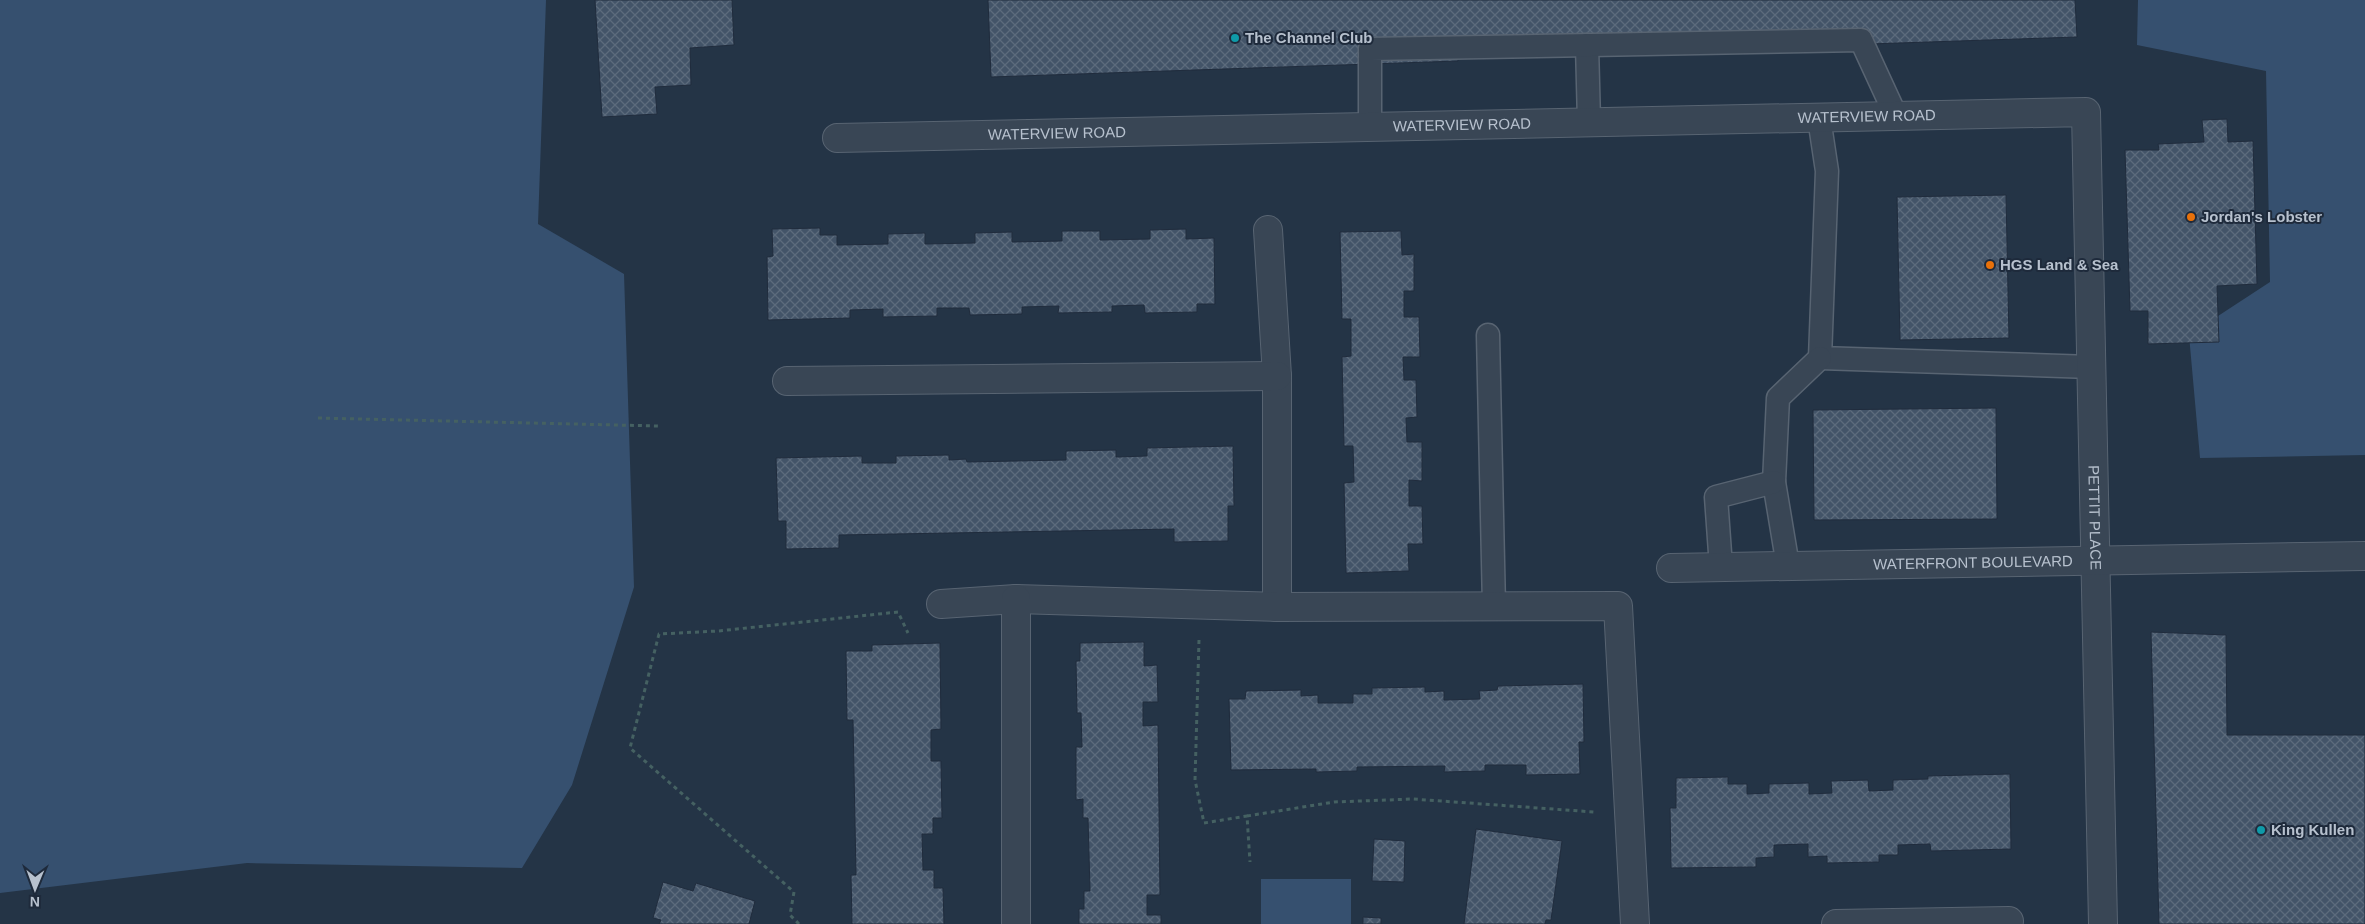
<svg xmlns="http://www.w3.org/2000/svg" width="2365" height="924" font-family="Helvetica,sans-serif">
	<style>
		.water { fill: #36506f }
		.building { fill: url(#building-cross-hatch); stroke: #202c3d }
		.lines { fill: none; stroke-linecap: round; stroke-linejoin: round }
		.service-casing { stroke: #586472; stroke-width: 25 }
		.minor-casing { stroke: #586472; stroke-width: 30 }
		.path { stroke: #456162; stroke-width: 3; stroke-dasharray: 4 4; stroke-linecap: butt }
		.service { stroke: #394655; stroke-width: 22 }
		.minor { stroke: #394655; stroke-width: 28 }
		.culture-dot { fill: #0f9aa8; stroke: #1e2a3b; stroke-width: 2 }
		.food-dot { fill: #e8710a; stroke: #1e2a3b; stroke-width: 2 }
		.labels { text-anchor: middle; stroke-width: 4; stroke-linejoin: round; paint-order: stroke }
		.poi-label { font-size: 15px; font-weight: bold; fill: #b7c1ce; stroke: #1e2a3b; text-anchor: start }
		.street-label { font-size: 15px; fill: #b7c1ce; stroke: #1e2a3b }
	</style>
	<defs>
		<pattern id="building-cross-hatch" width="8" height="8" patternUnits="userSpaceOnUse" patternTransform="scale(1.25)"><rect width="8" height="8" fill="#435468"/><path d="M0 0l8 8M0 8l8-8" fill="none" stroke="#5c6b7c"/></pattern>
	</defs>
	<rect width="100%" height="100%" fill="#243446"/>
	<g class="water">
		<path d="M 0,0 L 546,0 L 538,224 L 624,274 L 634,587 L 572,785 L 522,868 L 247,863 L 0,893 Z"/>
		<path d="M 2138,0 L 2365,0 L 2365,455 L 2200,458 L 2189,335 L 2270,282 L 2266,71 L 2137,45 Z"/>
		<rect x="1261" y="879" width="90" height="45"/>
	</g>
	<g class="building">
		<path d="M 595,0 L 732,0 L 734,45 L 690,48 L 691,85 L 655,87 L 657,114 L 602,117 Z"/>
		<path d="M 988,0 L 2075,0 L 2077,37 L 1632,52 L 1457,39 L 1458,61 L 991,77 Z"/>
		<path d="M 2227,119 L 2228,142 L 2253,141 L 2257,284 L 2217,286 L 2219,342 L 2148,344 L 2148,311 L 2130,311 L 2125,150 L 2159,150 L 2158,144 L 2204,142 L 2202,120 Z"/>
		<path d="M 2006,195 L 2009,338 L 1900,340 L 1897,197 Z"/>
		<path d="M 820,228 L 820,235 L 837,235 L 837,245 L 888,244 L 888,234 L 925,233 L 925,244 L 975,243 L 975,233 L 1012,232 L 1012,242 L 1062,241 L 1062,231 L 1100,231 L 1100,240 L 1150,239 L 1150,230 L 1186,229 L 1186,239 L 1214,238 L 1215,304 L 1197,304 L 1197,312 L 1145,313 L 1144,305 L 1112,306 L 1112,312 L 1058,313 L 1059,306 L 1022,307 L 1022,314 L 970,315 L 969,308 L 937,308 L 937,316 L 883,317 L 883,309 L 850,310 L 850,318 L 768,320 L 767,257 L 773,256 L 772,229 Z"/>
		<path d="M 1401,231 L 1402,255 L 1414,254 L 1414,291 L 1404,291 L 1404,317 L 1419,317 L 1420,357 L 1403,357 L 1404,380 L 1416,380 L 1417,417 L 1406,418 L 1407,442 L 1422,442 L 1422,481 L 1409,480 L 1409,506 L 1422,506 L 1423,544 L 1408,544 L 1409,571 L 1346,573 L 1344,483 L 1354,482 L 1353,446 L 1344,446 L 1342,357 L 1351,356 L 1351,319 L 1342,319 L 1340,232 Z"/>
		<path d="M 1996,408 L 1997,519 L 1814,520 L 1813,410 Z"/>
		<path d="M 1233,446 L 1234,506 L 1228,506 L 1228,541 L 1174,542 L 1174,529 L 839,535 L 839,548 L 786,549 L 786,521 L 778,521 L 776,458 L 862,456 L 862,463 L 896,463 L 896,456 L 949,455 L 949,460 L 966,459 L 967,462 L 1066,460 L 1066,451 L 1116,450 L 1116,457 L 1147,456 L 1147,448 Z"/>
		<path d="M 2151,632 L 2226,635 L 2227,735 L 2365,735 L 2365,924 L 2159,924 Z"/>
		<path d="M 1144,642 L 1144,666 L 1157,665 L 1158,702 L 1143,702 L 1143,726 L 1158,725 L 1160,895 L 1147,895 L 1147,915 L 1161,915 L 1161,924 L 1079,924 L 1079,909 L 1084,909 L 1084,891 L 1090,891 L 1088,818 L 1083,818 L 1083,799 L 1076,800 L 1076,747 L 1082,747 L 1081,713 L 1077,713 L 1076,661 L 1080,661 L 1080,643 Z"/>
		<path d="M 940,643 L 941,729 L 931,730 L 931,761 L 941,761 L 942,818 L 933,818 L 933,834 L 922,834 L 923,870 L 934,870 L 934,888 L 943,888 L 944,924 L 852,924 L 851,875 L 856,875 L 853,720 L 847,720 L 846,651 L 872,651 L 872,645 Z"/>
		<path d="M 1583,684 L 1584,742 L 1579,742 L 1580,774 L 1526,775 L 1526,765 L 1485,765 L 1485,771 L 1444,772 L 1445,766 L 1357,767 L 1357,771 L 1316,772 L 1316,769 L 1231,770 L 1229,699 L 1245,699 L 1246,691 L 1301,690 L 1301,696 L 1318,695 L 1318,703 L 1353,703 L 1353,694 L 1372,694 L 1372,688 L 1425,687 L 1425,692 L 1444,691 L 1444,700 L 1480,699 L 1479,691 L 1497,690 L 1498,686 Z"/>
		<path d="M 2010,774 L 2011,849 L 1931,851 L 1930,844 L 1898,845 L 1898,855 L 1879,855 L 1879,862 L 1827,863 L 1827,856 L 1808,857 L 1808,844 L 1774,845 L 1774,857 L 1756,858 L 1756,867 L 1671,868 L 1670,808 L 1676,808 L 1676,778 L 1728,777 L 1728,784 L 1747,784 L 1747,794 L 1769,793 L 1769,784 L 1809,783 L 1809,794 L 1832,793 L 1831,781 L 1868,780 L 1869,791 L 1893,790 L 1893,780 L 1928,779 L 1928,776 Z"/>
		<path d="M 1476,829 L 1562,841 L 1551,920 L 1546,920 L 1545,924 L 1464,924 Z"/>
		<path d="M 1374,839 L 1405,841 L 1404,882 L 1372,881 Z"/>
		<path d="M 663,882 L 693,891 L 696,883 L 755,901 L 749,924 L 659,924 L 661,920 L 653,918 Z"/>
		<path d="M 1363,917 L 1381,918 L 1381,924 L 1363,924 Z"/>
	</g>
	<g class="lines">
		<defs>
			<g id="service">
				<path d="M 1587,45 L 1589,122"/>
				<path d="M 1819,118 L 1827,171 L 1820,358 L 2091,367"/>
				<path d="M 1370,127 L 1370,49 L 1861,40 L 1896,116"/>
				<path d="M 1488,335 L 1494,607"/>
				<path d="M 1788,566 L 1774,482 L 1778,398 L 1820,358"/>
				<path d="M 1721,567 L 1716,497 L 1774,482"/>
			</g>
			<g id="minor">
				<path id="s1" d="M 837,138 L 2086,112 L 2103,924"/>
				<path d="M 1268,230 L 1277,376 L 1277,607"/>
				<path d="M 787,381 L 1277,376"/>
				<path id="s2" d="M 1671,568 L 2365,556"/>
				<path d="M 941,604 L 1016,599 L 1277,607 L 1618,606 L 1635,924"/>
				<path d="M 1016,924 L 1016,599"/>
				<path d="M 1836,924 L 2009,921"/>
			</g>
		</defs>
		<use href="#service" class="service-casing"/>
		<use href="#minor" class="minor-casing"/>
		<g class="path">
			<path d="M 318,418 L 658,426"/>
			<path d="M 1199,640 L 1195,780 L 1204,823 L 1247,816 L 1250,862"/>
			<path d="M 1247,816 L 1334,802 L 1413,799 L 1594,812"/>
			<path d="M 799,924 L 790,915 L 794,892 L 630,748 L 659,634 L 718,631 L 898,612 L 908,633"/>
		</g>
		<use href="#service" class="service"/>
		<use href="#minor" class="minor"/>
	</g>
	<g class="culture-dot">
		<circle cx="1235" cy="38" r="5"/>
		<circle cx="2261" cy="830" r="5"/>
	</g>
	<g class="food-dot">
		<circle cx="2191" cy="217" r="5"/>
		<circle cx="1990" cy="265" r="5"/>
	</g>
	<g class="labels">
		<g class="poi-label">
			<text x="1245" y="43">The Channel Club</text>
			<text x="2201" y="222">Jordan's Lobster</text>
			<text x="2000" y="270">HGS Land &amp; Sea</text>
			<text x="2271" y="835">King Kullen</text>
		</g>
		<g class="street-label">
			<text dy="5" stroke="none"><textPath href="#s1" startOffset="1030">WATERVIEW ROAD</textPath></text>
			<text dy="5" stroke="none"><textPath href="#s1" startOffset="625">WATERVIEW ROAD</textPath></text>
			<text dy="5" stroke="none"><textPath href="#s1" startOffset="220">WATERVIEW ROAD</textPath></text>
			<text dy="5" stroke="none"><textPath href="#s1" startOffset="1655">PETTIT PLACE</textPath></text>
			<text dy="5" stroke="none"><textPath href="#s2" startOffset="302">WATERFRONT BOULEVARD</textPath></text>
		</g>
	</g>
	<g transform="translate(35 889) rotate(181)" stroke="#1e2a3b" stroke-width="4" paint-order="stroke">
	<path d="M0-4L9 19L0 12L-9 19Z" fill="#b7c1ce"/>
	<text y="-8" font-size="14" font-weight="bold" text-anchor="middle" fill="#b7c1ce">N</text>
	</g>
</svg>
